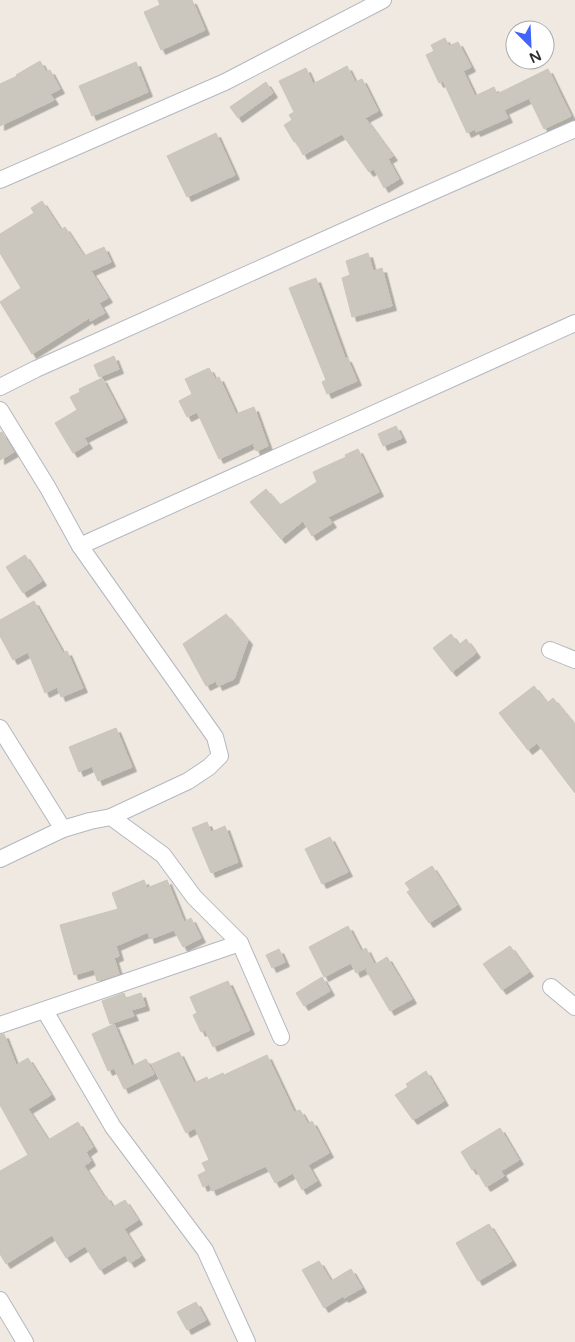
<svg xmlns="http://www.w3.org/2000/svg" width="575" height="1342" font-family="'Varela Round',sans-serif">
	<style>
		.building { fill: #cbc7bf; stroke: #cbc5ba; filter: url(#shadow) }
		.lines { fill: none; stroke-linecap: round; stroke-linejoin: round }
		.minor-casing { stroke: #b4b7c1; stroke-width: 18 }
		.minor { stroke: #fff; stroke-width: 16 }
	</style>
	<defs>
		<filter id="shadow"><feDropShadow dx="4.5" dy="4.5" stdDeviation="0" flood-color="#0004"/></filter>
	</defs>
	<rect width="100%" height="100%" fill="#efe9e1"/>
	<g class="building">
		<path d="M 158,0 L 192,0 L 205,30 L 161,50 L 144,12 L 160,5 Z"/>
		<path d="M 445,38 L 449,46 L 458,42 L 471,67 L 463,71 L 475,96 L 494,87 L 497,94 L 548,69 L 571,116 L 544,129 L 529,98 L 504,110 L 508,118 L 476,132 L 475,129 L 467,133 L 443,81 L 439,83 L 426,55 L 434,51 L 431,45 Z"/>
		<path d="M 40,61 L 46,72 L 50,70 L 60,89 L 50,94 L 54,100 L 0,126 L 0,84 L 17,76 L 16,75 Z"/>
		<path d="M 136,62 L 148,92 L 92,116 L 79,86 Z"/>
		<path d="M 347,66 L 355,82 L 362,79 L 378,111 L 365,118 L 393,156 L 388,159 L 399,179 L 384,188 L 374,169 L 369,172 L 342,134 L 303,155 L 296,141 L 294,142 L 284,125 L 292,120 L 289,115 L 294,112 L 279,81 L 306,68 L 313,84 Z"/>
		<path d="M 266,82 L 273,93 L 238,118 L 230,107 Z"/>
		<path d="M 216,133 L 235,175 L 187,197 L 167,156 Z"/>
		<path d="M 42,201 L 61,230 L 65,227 L 84,256 L 104,247 L 111,262 L 91,271 L 108,298 L 99,303 L 105,313 L 90,321 L 89,318 L 32,354 L 0,302 L 21,288 L 0,253 L 0,234 L 34,213 L 31,208 Z"/>
		<path d="M 368,253 L 373,271 L 382,268 L 392,306 L 352,317 L 342,278 L 350,275 L 346,261 Z"/>
		<path d="M 316,278 L 345,358 L 347,358 L 357,381 L 327,394 L 322,382 L 326,380 L 289,288 Z"/>
		<path d="M 114,356 L 119,369 L 99,377 L 94,365 Z"/>
		<path d="M 209,368 L 215,379 L 219,377 L 236,414 L 254,407 L 268,446 L 256,451 L 253,443 L 219,459 L 197,412 L 187,417 L 179,401 L 192,394 L 185,379 Z"/>
		<path d="M 102,378 L 123,418 L 84,438 L 88,444 L 73,453 L 55,423 L 77,410 L 70,397 L 80,392 L 79,389 Z"/>
		<path d="M 396,426 L 402,438 L 383,446 L 378,434 Z"/>
		<path d="M 2,432 L 14,452 L 0,460 L 0,433 Z"/>
		<path d="M 358,449 L 379,492 L 328,517 L 332,523 L 312,536 L 303,521 L 281,539 L 250,502 L 266,489 L 280,505 L 317,482 L 313,472 L 346,457 L 345,455 Z"/>
		<path d="M 25,555 L 42,581 L 23,593 L 6,567 Z"/>
		<path d="M 34,601 L 63,653 L 67,651 L 83,688 L 61,697 L 57,687 L 45,693 L 28,652 L 13,660 L 0,636 L 0,620 Z"/>
		<path d="M 226,614 L 248,640 L 234,679 L 218,686 L 216,681 L 206,686 L 183,644 Z"/>
		<path d="M 451,634 L 459,645 L 466,639 L 476,653 L 452,672 L 433,648 Z"/>
		<path d="M 534,686 L 547,703 L 553,698 L 575,725 L 575,793 L 537,743 L 528,750 L 499,713 Z"/>
		<path d="M 116,728 L 132,767 L 98,781 L 92,766 L 79,772 L 69,747 Z"/>
		<path d="M 207,822 L 211,832 L 225,826 L 238,862 L 211,873 L 192,828 Z"/>
		<path d="M 330,837 L 348,872 L 322,884 L 305,849 Z"/>
		<path d="M 432,866 L 457,905 L 429,923 L 407,892 L 410,890 L 405,883 Z"/>
		<path d="M 144,880 L 147,888 L 167,880 L 184,922 L 191,918 L 201,938 L 183,947 L 174,930 L 150,939 L 148,932 L 116,946 L 119,956 L 114,958 L 119,974 L 97,981 L 94,969 L 74,975 L 60,925 L 118,909 L 112,893 Z"/>
		<path d="M 348,926 L 361,951 L 366,948 L 374,964 L 356,973 L 351,963 L 324,977 L 309,947 Z"/>
		<path d="M 510,946 L 529,972 L 502,990 L 483,964 Z"/>
		<path d="M 279,949 L 285,962 L 272,968 L 266,955 Z"/>
		<path d="M 387,957 L 412,999 L 390,1011 L 366,970 Z"/>
		<path d="M 322,977 L 330,991 L 304,1006 L 296,993 Z"/>
		<path d="M 228,981 L 250,1030 L 213,1047 L 205,1030 L 201,1032 L 193,1015 L 197,1013 L 190,997 Z"/>
		<path d="M 124,993 L 126,998 L 141,993 L 145,1006 L 131,1010 L 134,1016 L 110,1024 L 102,1001 Z"/>
		<path d="M 114,1024 L 132,1066 L 146,1059 L 154,1074 L 124,1089 L 114,1068 L 108,1071 L 92,1034 Z"/>
		<path d="M 4,1034 L 16,1065 L 28,1058 L 51,1095 L 28,1109 L 48,1140 L 78,1122 L 93,1147 L 86,1152 L 91,1161 L 84,1166 L 104,1197 L 106,1196 L 113,1207 L 125,1200 L 138,1220 L 124,1229 L 141,1256 L 130,1263 L 125,1255 L 100,1270 L 85,1246 L 66,1258 L 52,1235 L 6,1264 L 0,1254 L 0,1171 L 28,1155 L 0,1105 L 0,1035 Z"/>
		<path d="M 179,1052 L 194,1083 L 207,1077 L 208,1080 L 223,1073 L 224,1075 L 267,1055 L 294,1112 L 300,1110 L 308,1124 L 312,1121 L 329,1153 L 308,1165 L 317,1181 L 302,1190 L 293,1173 L 275,1183 L 266,1166 L 212,1191 L 209,1184 L 203,1187 L 198,1175 L 206,1171 L 202,1163 L 209,1160 L 195,1128 L 186,1133 L 152,1064 Z"/>
		<path d="M 426,1071 L 444,1101 L 413,1120 L 395,1095 L 408,1087 L 406,1084 Z"/>
		<path d="M 500,1128 L 519,1160 L 501,1171 L 504,1176 L 486,1187 L 475,1168 L 472,1170 L 461,1152 Z"/>
		<path d="M 489,1224 L 512,1261 L 478,1281 L 456,1243 Z"/>
		<path d="M 319,1261 L 331,1281 L 351,1269 L 362,1288 L 344,1298 L 343,1296 L 324,1308 L 302,1270 Z"/>
		<path d="M 196,1302 L 206,1320 L 187,1330 L 177,1312 Z"/>
	</g>
	<g class="lines">
		<defs>
			<g id="minor">
				<path d="M 0,180 L 225,82 L 383,0"/>
				<path d="M 0,387 L 36,369 L 384,213 L 575,129"/>
				<path d="M 0,410 L 48,488 L 80,546 L 215,737 L 220,756 L 209,767 L 188,781 L 111,817 L 90,821 L 63,829 L 0,859"/>
				<path d="M 80,546 L 575,323"/>
				<path d="M 550,650 L 575,660"/>
				<path d="M 0,728 L 63,829"/>
				<path d="M 111,817 L 163,855 L 194,897 L 240,943 L 281,1037"/>
				<path d="M 551,987 L 575,1007"/>
				<path d="M 45,1011 L 113,1127 L 205,1250 L 247,1342"/>
				<path d="M 0,1025 L 240,943"/>
				<path d="M 0,1300 L 25,1342"/>
			</g>
		</defs>
		<use href="#minor" class="minor-casing"/>
		<use href="#minor" class="minor"/>
	</g>
	<g transform="translate(530 45) rotate(156)"><circle r="24" fill="#ffffff" stroke="#ababab"/>
	<path d="M0-4L9 19L0 12L-9 19Z" fill="#4264fb"/>
	<text y="-8" font-size="14" font-weight="bold" text-anchor="middle" fill="#2e2e2e">N</text>
	</g>
</svg>
